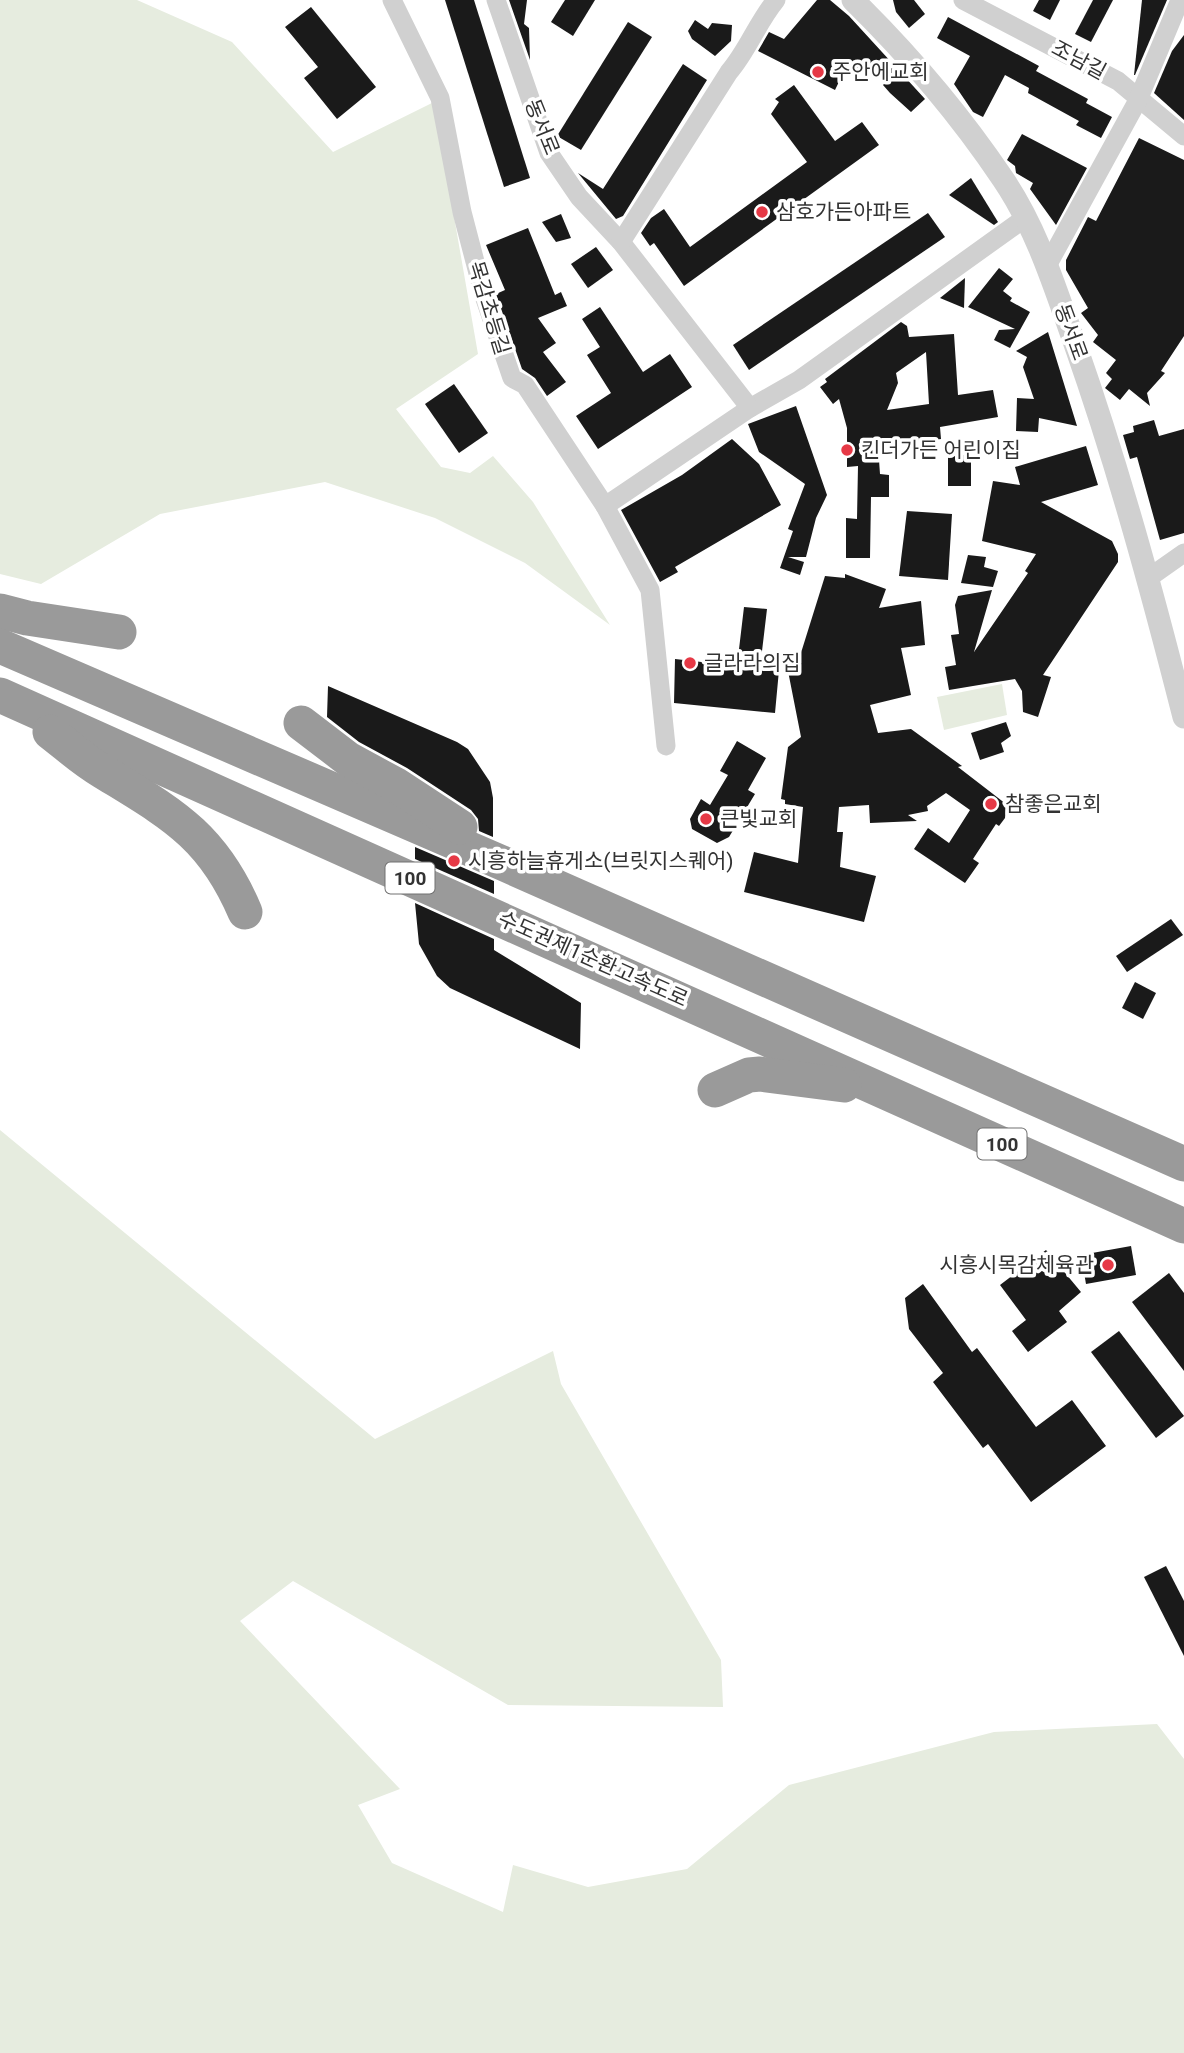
<svg xmlns="http://www.w3.org/2000/svg" width="1184" height="2053" font-family="Roboto,'Noto Sans KR',sans-serif">
	<style>
		.green { fill: #e6ecdf }
		.building { fill: #1a1a1a; fill-rule: evenodd }
		.lines { fill: none; stroke-linecap: round; stroke-linejoin: round }
		.minor { stroke: #d0d0d0; stroke-width: 19 }
		.tertiary { stroke: #d0d0d0; stroke-width: 23 }
		.motorway { stroke: #9a9a9a; stroke-width: 35 }
		.poi-dot { fill: #e63946; stroke: #fff; stroke-width: 2.5 }
		.labels { text-anchor: middle; stroke-width: 7; stroke-linejoin: round; paint-order: stroke }
		.shield { fill: #fff; stroke: #707070; stroke-width: 2 }
		.shield-label { font-size: 19px; font-weight: bold; fill: #333 }
		.street-label { font-size: 21px; fill: #333; stroke: #fff }
		.poi-label { font-size: 21px; fill: #333; stroke: #fff; text-anchor: start }
	</style>
	<rect width="100%" height="100%" fill="#fff"/>
	<g class="green">
		<path d="M 0,0 L 137,0 L 232,42 L 333,152 L 434,102 L 478,354 L 396,409 L 441,467 L 470,473 L 493,456 L 533,502 L 610,625 L 525,563 L 435,518 L 325,482 L 160,514 L 41,584 L 0,574 Z"/>
		<path d="M 1002,684 L 1007,715 L 944,730 L 937,697 Z"/>
		<path d="M 0,1130 L 375,1439 L 553,1351 L 561,1384 L 721,1660 L 723,1707 L 508,1705 L 293,1581 L 240,1621 L 400,1789 L 358,1805 L 392,1863 L 503,1912 L 513,1865 L 588,1887 L 687,1869 L 789,1785 L 994,1732 L 1157,1724 L 1184,1759 L 1184,2053 L 0,2053 Z"/>
	</g>
	<g class="building">
		<path d="M 445,0 L 474,0 L 530,178 L 504,187 Z"/>
		<path d="M 509,0 L 527,0 L 524,24 L 529,28 L 530,60 Z"/>
		<path d="M 565,0 L 595,0 L 573,36 L 551,22 Z"/>
		<path d="M 817,0 L 830,0 L 849,16 L 925,99 L 911,112 L 890,93 L 883,85 L 885,83 L 866,62 L 860,70 L 849,61 L 835,90 L 758,51 L 769,32 L 784,39 Z"/>
		<path d="M 893,0 L 914,0 L 925,14 L 909,28 L 896,12 Z"/>
		<path d="M 1039,0 L 1060,0 L 1050,20 L 1033,11 Z"/>
		<path d="M 1093,0 L 1113,0 L 1091,42 L 1075,34 Z"/>
		<path d="M 1142,0 L 1167,0 L 1135,75 L 1134,75 Z"/>
		<path d="M 311,7 L 376,87 L 337,119 L 304,78 L 318,67 L 285,27 Z"/>
		<path d="M 948,17 L 1039,66 L 1036,71 L 1088,99 L 1086,103 L 1112,117 L 1101,138 L 1076,125 L 1079,121 L 1028,93 L 1029,88 L 1005,75 L 983,117 L 973,112 L 954,84 L 970,56 L 937,38 Z"/>
		<path d="M 695,20 L 708,29 L 712,23 L 732,25 L 731,41 L 715,56 L 692,39 L 688,31 Z"/>
		<path d="M 628,22 L 652,37 L 581,150 L 557,136 Z"/>
		<path d="M 1184,35 L 1184,120 L 1154,93 L 1172,51 Z"/>
		<path d="M 683,64 L 707,80 L 623,216 L 616,219 L 578,173 L 603,189 Z"/>
		<path d="M 794,85 L 835,141 L 862,122 L 879,145 L 684,286 L 654,243 L 650,246 L 641,233 L 651,218 L 664,209 L 690,247 L 807,162 L 771,114 L 779,102 L 775,99 Z"/>
		<path d="M 1022,134 L 1087,168 L 1056,225 L 1030,189 L 1033,183 L 1016,173 L 1015,166 L 1007,160 Z"/>
		<path d="M 1139,138 L 1184,160 L 1184,336 L 1161,371 L 1165,373 L 1147,393 L 1150,406 L 1129,389 L 1120,400 L 1105,388 L 1112,379 L 1106,373 L 1116,360 L 1093,342 L 1098,335 L 1081,313 L 1088,308 L 1066,270 L 1066,260 L 1088,217 L 1096,221 Z"/>
		<path d="M 971,178 L 998,222 L 994,225 L 949,195 Z"/>
		<path d="M 928,213 L 945,237 L 749,370 L 733,345 Z"/>
		<path d="M 561,214 L 571,238 L 556,242 L 542,222 Z"/>
		<path d="M 528,228 L 555,295 L 561,292 L 567,306 L 538,318 L 556,343 L 543,352 L 566,382 L 547,396 L 535,378 L 522,369 L 496,294 L 505,290 L 486,245 Z"/>
		<path d="M 596,247 L 613,270 L 588,288 L 571,264 Z"/>
		<path d="M 999,268 L 1013,279 L 1003,291 L 1012,298 L 1010,301 L 1030,312 L 1010,348 L 994,340 L 999,330 L 1015,329 L 968,307 Z"/>
		<path d="M 965,278 L 964,308 L 940,298 Z"/>
		<path d="M 600,307 L 643,372 L 670,354 L 692,387 L 598,449 L 576,416 L 611,393 L 587,355 L 600,347 L 582,319 Z"/>
		<path d="M 901,322 L 907,326 L 909,337 L 954,334 L 958,395 L 993,390 L 998,417 L 940,427 L 941,439 L 919,442 L 918,437 L 878,446 L 880,474 L 889,475 L 889,497 L 871,497 L 870,558 L 846,558 L 846,518 L 857,519 L 858,466 L 847,467 L 847,428 L 839,399 L 833,404 L 820,387 L 827,382 L 825,379 ZM 926,352 L 929,404 L 887,410 L 898,383 L 896,373 Z"/>
		<path d="M 1048,332 L 1077,426 L 1039,418 L 1038,432 L 1016,431 L 1017,398 L 1034,399 L 1023,367 L 1027,357 L 1016,351 Z"/>
		<path d="M 454,384 L 488,433 L 459,453 L 425,404 Z"/>
		<path d="M 796,406 L 827,495 L 816,518 L 806,557 L 788,557 L 804,562 L 800,575 L 780,568 L 793,531 L 788,529 L 805,484 L 759,452 L 748,424 Z"/>
		<path d="M 1154,420 L 1159,436 L 1184,429 L 1184,533 L 1160,540 L 1137,457 L 1130,459 L 1123,435 L 1134,432 L 1133,426 Z"/>
		<path d="M 732,439 L 759,464 L 781,505 L 675,567 L 678,572 L 660,582 L 621,510 L 682,475 Z"/>
		<path d="M 1086,446 L 1098,485 L 1041,502 L 1112,541 L 1118,554 L 1118,562 L 1043,675 L 1051,677 L 1038,717 L 1023,712 L 1022,691 L 1015,679 L 949,690 L 945,667 L 956,665 L 951,635 L 959,634 L 955,605 L 958,596 L 992,590 L 974,652 L 1028,573 L 1025,571 L 1036,554 L 982,541 L 993,481 L 1020,485 L 1015,467 Z"/>
		<rect x="948" y="455" width="23" height="31"/>
		<path d="M 907,511 L 952,514 L 948,580 L 899,576 Z"/>
		<path d="M 968,555 L 986,557 L 984,567 L 998,571 L 993,587 L 961,583 Z"/>
		<path d="M 845,574 L 886,589 L 879,608 L 921,601 L 925,645 L 901,648 L 911,695 L 870,705 L 878,733 L 911,729 L 962,766 L 958,767 L 1006,804 L 1005,818 L 999,826 L 996,824 L 973,859 L 979,863 L 965,883 L 914,849 L 928,828 L 949,843 L 970,810 L 946,793 L 927,806 L 928,811 L 908,815 L 917,821 L 870,823 L 869,805 L 839,807 L 837,832 L 843,832 L 840,867 L 876,876 L 864,922 L 744,892 L 754,852 L 798,863 L 803,807 L 785,804 L 785,800 L 781,799 L 788,747 L 801,737 L 788,671 L 795,672 L 825,576 L 845,578 Z"/>
		<path d="M 744,607 L 767,609 L 760,668 L 779,670 L 775,713 L 674,703 L 675,659 L 737,666 Z"/>
		<path d="M 328,686 L 457,742 L 468,749 L 490,782 L 493,798 L 493,837 L 479,831 L 478,819 L 471,810 L 407,768 L 359,742 L 327,717 Z"/>
		<path d="M 1006,722 L 1011,736 L 1001,743 L 1004,752 L 980,760 L 971,733 Z"/>
		<path d="M 737,741 L 766,758 L 748,790 L 755,794 L 729,837 L 717,843 L 692,829 L 690,819 L 701,799 L 710,805 L 728,775 L 720,771 Z"/>
		<path d="M 415,847 L 494,881 L 494,894 L 415,859 Z"/>
		<path d="M 415,903 L 494,939 L 494,950 L 581,1003 L 580,1049 L 450,988 L 437,976 L 419,944 Z"/>
		<path d="M 1171,919 L 1183,935 L 1127,972 L 1116,956 Z"/>
		<path d="M 1135,982 L 1156,993 L 1143,1019 L 1122,1008 Z"/>
		<path d="M 1131,1246 L 1136,1275 L 1086,1284 L 1081,1255 Z"/>
		<path d="M 1046,1250 L 1081,1292 L 1059,1311 L 1067,1322 L 1028,1352 L 1012,1331 L 1026,1320 L 1000,1285 Z"/>
		<path d="M 1169,1273 L 1184,1293 L 1184,1371 L 1132,1302 Z"/>
		<path d="M 923,1284 L 972,1352 L 977,1348 L 1036,1427 L 1072,1400 L 1106,1446 L 1031,1502 L 988,1444 L 983,1448 L 933,1382 L 943,1373 L 909,1329 L 905,1298 Z"/>
		<path d="M 1119,1331 L 1184,1416 L 1156,1438 L 1091,1352 Z"/>
		<path d="M 1166,1566 L 1184,1601 L 1184,1656 L 1144,1577 Z"/>
	</g>
	<g class="lines">
		<g class="minor">
			<path d="M 392,0 L 440,98 L 462,212 L 484,296 L 512,378 L 525,385 L 605,506 L 750,408 L 799,380 L 1025,218"/>
			<path d="M 496,0 L 549,153 L 579,197 L 621,242 L 750,408"/>
			<path d="M 963,0 L 1118,81 L 1184,136"/>
			<path d="M 621,242 L 729,72 C 748,50 757,23 776,0"/>
			<path d="M 1047,266 L 1138,100 L 1180,0"/>
			<path d="M 605,506 L 650,590 L 666,746"/>
			<path d="M 1147,579 L 1184,553"/>
		</g>
		<path class="tertiary" d="M 853,0 C 908,54 960,115 1003,179 C 1037,229 1055,288 1075,344 C 1118,466 1152,591 1184,717"/>
		<g class="motorway">
			<path d="M 0,611 L 27,618 L 119,632"/>
			<path d="M 0,646 L 500,862 L 1184,1164"/>
			<path d="M 0,695 L 1184,1226"/>
			<path d="M 301,723 L 348,759 L 396,785 L 460,827"/>
			<path d="M 50,732 C 67,745 83,760 102,771 C 170,813 212,834 245,912"/>
			<path d="M 715,1090 L 749,1075 L 760,1074 L 844,1085"/>
		</g>
	</g>
	<g class="poi-dot">
		<circle cx="818" cy="72" r="7"/>
		<circle cx="762" cy="212" r="7"/>
		<circle cx="847" cy="450" r="7"/>
		<circle cx="690" cy="663" r="7"/>
		<circle cx="991" cy="804" r="7"/>
		<circle cx="706" cy="819" r="7"/>
		<circle cx="454" cy="861" r="7"/>
		<circle cx="1108" cy="1265" r="7"/>
	</g>
	<g class="labels">
		<g class="shield">
			<rect x="385.5" y="862.5" width="49" height="31" rx="5"/>
			<rect x="977.5" y="1128.5" width="49" height="31" rx="5"/>
		</g>
		<g class="shield-label">
			<text x="410" y="885">100</text>
			<text x="1002" y="1151">100</text>
		</g>
		<g class="street-label">
			<text transform="translate(1079 60) rotate(28)" y="7">조남길</text>
			<text transform="translate(542 127) rotate(68)" y="7">동서로</text>
			<text transform="translate(489 308) rotate(73)" y="7">목감초등길</text>
			<text transform="translate(1071 332) rotate(70)" y="7">동서로</text>
			<text transform="translate(593 959) rotate(24)" y="7">수도권제1순환고속도로</text>
		</g>
		<g class="poi-label">
			<text x="832" y="79">주안에교회</text>
			<text x="776" y="219">삼호가든아파트</text>
			<text x="861" y="457">킨더가든 어린이집</text>
			<text x="704" y="670">글라라의집</text>
			<text x="1005" y="811">참좋은교회</text>
			<text x="720" y="826">큰빛교회</text>
			<text x="468" y="868">시흥하늘휴게소(브릿지스퀘어)</text>
			<text x="1094" y="1272" text-anchor="end">시흥시목감체육관</text>
		</g>
	</g>
</svg>
